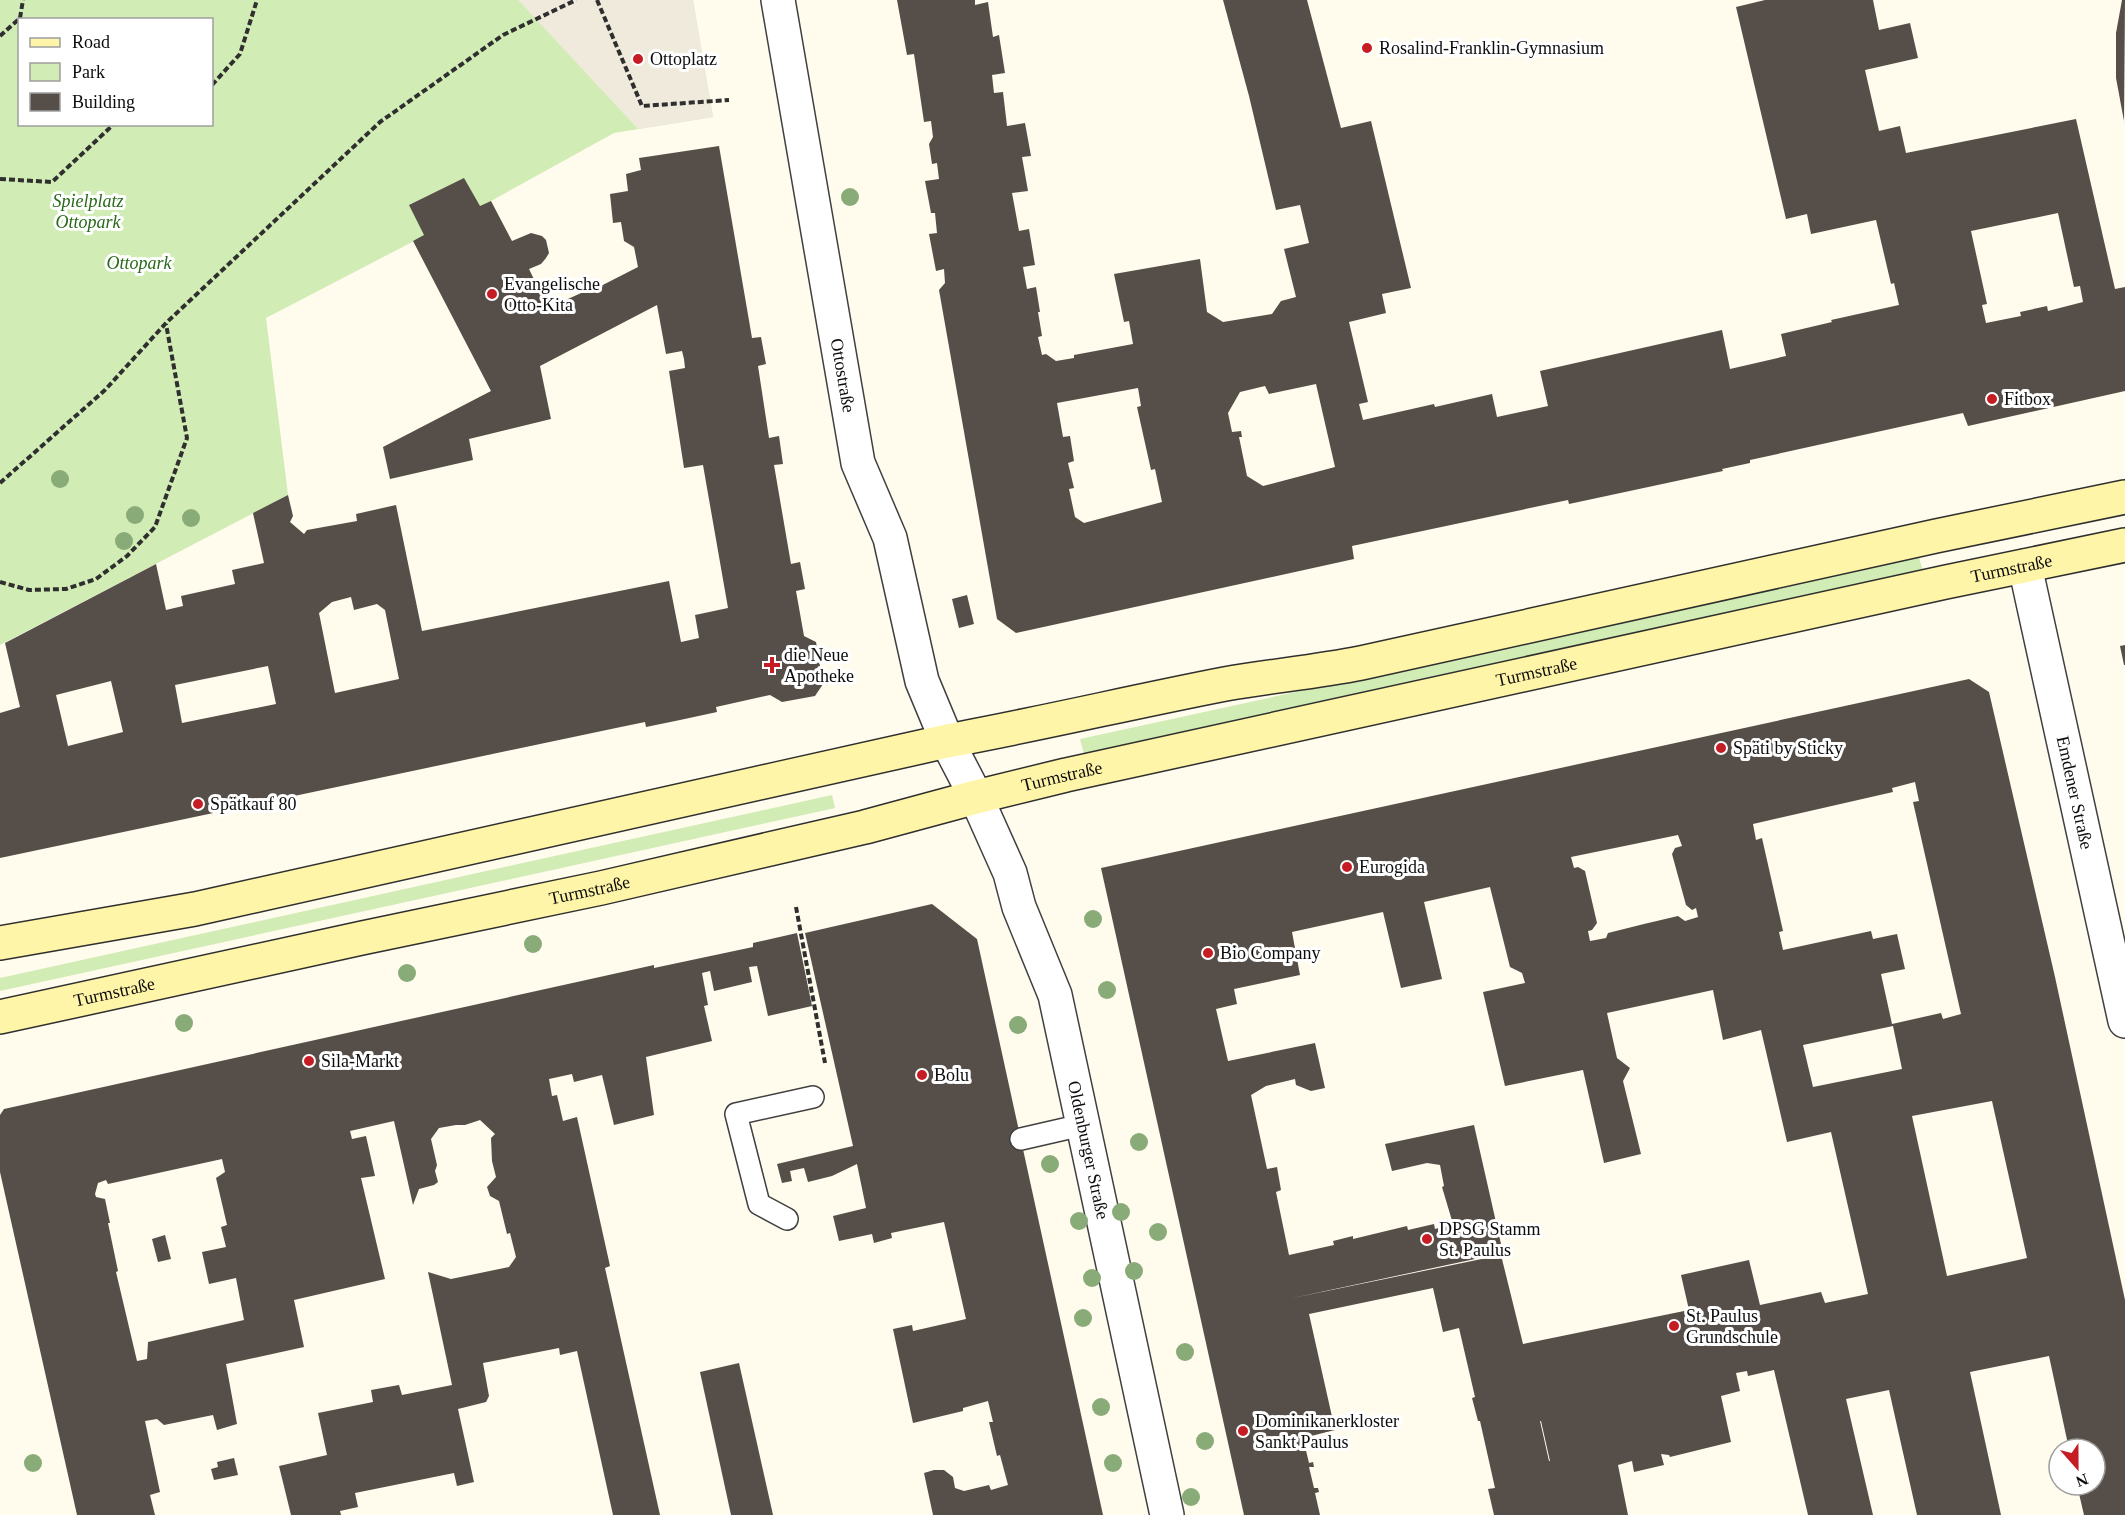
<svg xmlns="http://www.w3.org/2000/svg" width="2125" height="1515" font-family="Georgia,serif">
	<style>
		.green { fill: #d1ecb4; fill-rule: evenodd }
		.plaza { fill: #efeadb }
		.building { fill: #564e49; fill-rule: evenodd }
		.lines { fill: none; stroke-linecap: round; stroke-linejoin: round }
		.service-casing { stroke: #404040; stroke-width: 24 }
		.minor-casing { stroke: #404040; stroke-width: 36 }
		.secondary-casing { stroke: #2f2f2f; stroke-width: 36 }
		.path { stroke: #2f2f2f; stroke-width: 4; stroke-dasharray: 6 3; stroke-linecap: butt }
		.service { stroke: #fff; stroke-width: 21 }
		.minor { stroke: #fff; stroke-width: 33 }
		.secondary { stroke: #fff5a8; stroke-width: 33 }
		.tree { fill: #89ab78 }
		.poi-dot { fill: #c61c24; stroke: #fff; stroke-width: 2 }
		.labels { text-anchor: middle; stroke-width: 6; stroke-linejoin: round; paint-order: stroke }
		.poi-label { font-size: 18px; fill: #0d0d0d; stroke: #fff; text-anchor: start }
		.park-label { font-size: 18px; font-style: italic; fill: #296919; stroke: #fff }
		.street-label { font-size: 18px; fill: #0d0d0d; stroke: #fff }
	</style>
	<rect width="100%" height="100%" fill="#fffbed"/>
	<g class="green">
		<path d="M 0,0 L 693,0 L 713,117 L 614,133 L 491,201 L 266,318 L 288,495 L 0,645 ZM 20,20 L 212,20 L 212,124 L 20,124 Z"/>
		<path d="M 1918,554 L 1924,574 L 1085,758 L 1080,739 L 1833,575 Z"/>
		<path d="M 832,795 L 835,808 L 0,991 L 0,978 Z"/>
	</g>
	<path class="plaza" d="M 518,0 L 693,0 L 713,117 L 638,129 Z"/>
	<g class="building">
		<path d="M 897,0 L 975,0 L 975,5 L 988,2 L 993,37 L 999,35 L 1005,73 L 992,75 L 994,93 L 1003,92 L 1007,126 L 1025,123 L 1031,156 L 1022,157 L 1028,191 L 1012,193 L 1019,231 L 1029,229 L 1035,265 L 1023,267 L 1027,289 L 1036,287 L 1040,312 L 1038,312 L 1042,336 L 1038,337 L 1042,355 L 1046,354 L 1056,361 L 1074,358 L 1074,355 L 1133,344 L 1129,321 L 1124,322 L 1114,274 L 1200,259 L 1207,312 L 1223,322 L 1272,314 L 1281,301 L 1296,297 L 1284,249 L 1309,243 L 1300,205 L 1276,210 L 1249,96 L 1223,0 L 1307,0 L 1341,128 L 1371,121 L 1411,288 L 1382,294 L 1386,313 L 1349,322 L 1368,402 L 1359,404 L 1363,420 L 1434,404 L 1435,407 L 1492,394 L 1497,417 L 1548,406 L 1540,371 L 1722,330 L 1730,369 L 1786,356 L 1781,334 L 1832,322 L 1831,320 L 1899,305 L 1894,283 L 1891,284 L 1876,220 L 1811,234 L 1807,214 L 1786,219 L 1736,7 L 1765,0 L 1873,0 L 1879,30 L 1910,23 L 1918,58 L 1865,70 L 1879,131 L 1900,126 L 1906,153 L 2076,119 L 2115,289 L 2125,287 L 2125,391 L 1968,426 L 1963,413 L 1750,460 L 1750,463 L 1722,469 L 1723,471 L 1569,504 L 1568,500 L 1352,546 L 1354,559 L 1016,633 L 997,619 L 939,290 L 945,283 L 944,269 L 936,271 L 929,234 L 937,233 L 935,213 L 931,213 L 925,181 L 939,179 L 937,163 L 932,164 L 929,144 L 933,137 L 931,121 L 924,122 L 914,54 L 907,55 ZM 2058,213 L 2074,287 L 2080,286 L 2083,302 L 2048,311 L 2047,306 L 2020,312 L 2021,316 L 1986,323 L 1982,305 L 1987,304 L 1971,231 ZM 1316,384 L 1335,467 L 1263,486 L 1247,476 L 1239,437 L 1242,437 L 1241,431 L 1232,432 L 1228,413 L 1240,392 L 1265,386 L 1269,394 ZM 1138,388 L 1141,406 L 1137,407 L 1151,470 L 1155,469 L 1162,502 L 1084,523 L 1075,517 L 1069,489 L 1074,488 L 1068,463 L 1074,461 L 1070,436 L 1063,437 L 1057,403 Z"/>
		<path d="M 2122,0 L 2125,0 L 2124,121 L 2116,78 L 2116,33 Z"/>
		<path d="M 719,146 L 752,338 L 761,337 L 766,364 L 758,366 L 769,438 L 779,436 L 783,464 L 774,465 L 791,564 L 800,562 L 805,589 L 796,591 L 804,636 L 816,642 L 823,684 L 815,696 L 782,702 L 770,695 L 716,707 L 717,712 L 680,720 L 646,727 L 645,722 L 616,728 L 0,858 L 0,713 L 20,707 L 5,643 L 156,564 L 166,610 L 183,606 L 181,596 L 235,584 L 232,570 L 264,563 L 253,513 L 288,495 L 293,516 L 290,522 L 304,534 L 307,530 L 357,521 L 356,514 L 396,505 L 422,631 L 669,581 L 681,642 L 699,638 L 695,615 L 728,608 L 703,465 L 684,468 L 669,371 L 685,368 L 684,359 L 682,351 L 666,354 L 657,305 L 540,366 L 551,419 L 469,439 L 473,460 L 390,479 L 383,447 L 491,391 L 413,241 L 424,235 L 409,205 L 464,178 L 480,206 L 491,201 L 512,241 L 531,233 L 542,236 L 546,240 L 549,253 L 546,258 L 541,264 L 529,269 L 548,308 L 590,289 L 591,291 L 638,267 L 634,247 L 624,241 L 621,222 L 613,223 L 610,194 L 628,191 L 626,174 L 641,170 L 639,158 ZM 351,597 L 354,610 L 377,604 L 385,610 L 399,679 L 335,693 L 319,613 L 332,602 ZM 268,666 L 276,704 L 182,723 L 175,685 ZM 111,681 L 123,732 L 68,746 L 56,695 Z"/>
		<path d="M 967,595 L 974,624 L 959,628 L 952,599 Z"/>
		<path d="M 2125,645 L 2125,665 L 2124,665 L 2120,646 Z"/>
		<path d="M 1969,679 L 1989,692 L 2055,977 L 2125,1300 L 2125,1515 L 2084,1515 L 2077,1485 L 2095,1485 L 2095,1449 L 2069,1449 L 2049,1356 L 1970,1372 L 2001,1515 L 1917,1515 L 1889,1390 L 1846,1399 L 1873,1515 L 1808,1515 L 1774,1370 L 1748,1376 L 1747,1371 L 1736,1373 L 1740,1391 L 1721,1396 L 1731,1442 L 1670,1457 L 1669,1455 L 1661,1454 L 1664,1465 L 1634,1472 L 1632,1461 L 1618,1465 L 1628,1515 L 1494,1515 L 1488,1489 L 1495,1488 L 1480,1421 L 1478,1421 L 1472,1398 L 1475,1397 L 1459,1328 L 1443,1332 L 1433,1288 L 1309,1314 L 1335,1430 L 1303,1438 L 1309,1463 L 1313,1462 L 1314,1467 L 1309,1467 L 1314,1488 L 1318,1488 L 1319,1492 L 1315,1493 L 1320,1515 L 1244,1515 L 1101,868 ZM 1915,782 L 1919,801 L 1913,802 L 1961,1014 L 1943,1019 L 1941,1013 L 1892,1024 L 1881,974 L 1905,969 L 1897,934 L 1873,939 L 1871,931 L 1783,950 L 1779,932 L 1783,931 L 1762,838 L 1756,840 L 1753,824 L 1893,792 L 1892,788 ZM 1678,835 L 1682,846 L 1675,848 L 1672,854 L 1686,905 L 1692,910 L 1696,908 L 1698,917 L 1685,921 L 1678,916 L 1644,924 L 1608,933 L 1606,938 L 1590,941 L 1588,931 L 1592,930 L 1597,923 L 1585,871 L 1578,867 L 1574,868 L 1571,857 ZM 1490,887 L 1510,967 L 1522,973 L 1525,983 L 1483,992 L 1505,1086 L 1583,1070 L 1604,1163 L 1641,1154 L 1623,1081 L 1630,1068 L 1617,1058 L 1607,1013 L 1713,990 L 1723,1040 L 1761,1030 L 1787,1142 L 1831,1132 L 1868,1294 L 1825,1303 L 1821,1292 L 1760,1305 L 1749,1260 L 1681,1275 L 1689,1310 L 1523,1344 L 1501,1255 L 1288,1299 L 1503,1253 L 1474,1125 L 1385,1144 L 1392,1171 L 1427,1163 L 1440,1165 L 1444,1186 L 1442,1187 L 1453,1224 L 1435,1229 L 1434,1224 L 1408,1230 L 1407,1226 L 1353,1239 L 1353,1236 L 1333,1241 L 1334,1245 L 1289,1255 L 1276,1192 L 1281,1190 L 1277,1167 L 1267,1169 L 1251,1095 L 1266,1086 L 1295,1079 L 1296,1085 L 1311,1091 L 1325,1088 L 1315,1043 L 1228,1061 L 1216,1009 L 1237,1004 L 1234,989 L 1300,975 L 1292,932 L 1383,912 L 1401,988 L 1442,979 L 1424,902 ZM 1893,1026 L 1902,1069 L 1813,1087 L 1803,1045 ZM 1992,1101 L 2027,1258 L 1947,1276 L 1912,1116 ZM 1540,1421 L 1541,1421 L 1550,1461 L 1549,1461 Z"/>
		<path d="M 932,904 L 977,939 L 1103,1515 L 933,1515 L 924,1473 L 934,1470 L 944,1470 L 953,1477 L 955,1488 L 964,1491 L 989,1485 L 991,1490 L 1008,1485 L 1000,1455 L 997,1456 L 989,1422 L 993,1422 L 988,1401 L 963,1408 L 963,1411 L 913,1423 L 893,1329 L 912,1325 L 913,1331 L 966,1319 L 944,1222 L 891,1233 L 892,1238 L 874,1243 L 872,1234 L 839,1241 L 833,1216 L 866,1208 L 857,1164 L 832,1176 L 808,1182 L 804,1168 L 790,1171 L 792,1181 L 782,1183 L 777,1164 L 853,1146 L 805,933 Z"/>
		<path d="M 797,933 L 812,1006 L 768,1016 L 757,966 L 749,967 L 752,982 L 714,991 L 710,971 L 702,973 L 708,1005 L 704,1006 L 712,1041 L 646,1057 L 654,1115 L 614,1125 L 602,1075 L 574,1082 L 572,1074 L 549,1079 L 552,1096 L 557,1095 L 563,1121 L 577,1117 L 610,1266 L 605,1268 L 660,1515 L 613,1515 L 577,1351 L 560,1355 L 559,1348 L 483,1363 L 489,1396 L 486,1402 L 458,1409 L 474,1482 L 457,1486 L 454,1473 L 355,1493 L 358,1507 L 340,1511 L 341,1515 L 291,1515 L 279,1466 L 327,1455 L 318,1413 L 373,1402 L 371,1390 L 399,1385 L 402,1395 L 452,1385 L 428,1272 L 451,1279 L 509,1267 L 516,1257 L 510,1233 L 507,1234 L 499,1201 L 490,1196 L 487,1187 L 496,1177 L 492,1161 L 491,1138 L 495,1134 L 480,1120 L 465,1125 L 456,1125 L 439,1128 L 431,1139 L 437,1165 L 435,1171 L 438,1182 L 434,1185 L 419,1189 L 413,1205 L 394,1121 L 350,1131 L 352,1139 L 366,1136 L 375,1176 L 361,1178 L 385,1279 L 294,1300 L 304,1347 L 226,1364 L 237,1424 L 217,1430 L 213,1415 L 164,1425 L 157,1419 L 145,1421 L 160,1492 L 150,1495 L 155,1515 L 77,1515 L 0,1172 L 0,1115 L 4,1109 L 654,965 L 654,968 L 753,947 L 753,943 ZM 222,1159 L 225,1172 L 216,1178 L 227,1225 L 221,1227 L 226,1247 L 202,1252 L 209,1284 L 236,1278 L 244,1320 L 148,1342 L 147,1359 L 137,1361 L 116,1272 L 118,1271 L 108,1223 L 110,1223 L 105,1199 L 96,1197 L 95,1194 L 98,1183 L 106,1180 L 108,1184 Z"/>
		<path d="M 165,1235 L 171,1259 L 158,1262 L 152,1239 Z"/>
		<path d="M 739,1363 L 773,1515 L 731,1515 L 700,1372 Z"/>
		<path d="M 234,1458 L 238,1475 L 214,1480 L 211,1469 L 218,1467 L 217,1462 Z"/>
	</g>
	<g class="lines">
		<defs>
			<g id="service">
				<path d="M 1021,1139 L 1082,1125"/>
				<path d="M 787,1219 L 759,1204 L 736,1114 L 813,1097"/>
			</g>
			<g id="minor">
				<path id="s1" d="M 778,0 L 858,463 L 890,538 L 922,681 L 947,741 L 976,797 L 1010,873 L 1019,907 L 1055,995 L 1167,1515"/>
				<path id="s2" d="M 2025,566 L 2125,1021"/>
			</g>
			<g id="secondary">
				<path d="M 0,943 L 195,909 L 947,741 C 1040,724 1132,702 1225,684 C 1270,676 1316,672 1361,663 L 1936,536 L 2125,497"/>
				<path id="s3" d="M 0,1017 L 362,938 L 601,888 L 865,827 L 976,797 L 1066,775 L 1946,582 L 2125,545"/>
			</g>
		</defs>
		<use href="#service" class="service-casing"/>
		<use href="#minor" class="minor-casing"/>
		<use href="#secondary" class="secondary-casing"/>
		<g class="path">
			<path d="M 597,0 L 642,106 L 729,100"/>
			<path d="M 0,36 L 20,18 L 23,0"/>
			<path d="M 212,85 L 240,54 L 257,0"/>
			<path d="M 0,179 L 52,182 L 114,124"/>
			<path d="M 0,483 L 105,390 L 166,323 L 380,122 L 503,35 L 576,0"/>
			<path d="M 0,582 L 29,590 L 66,589 L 96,579 L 127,556 L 155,527 L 187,438 L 166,324"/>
			<path d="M 796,907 L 825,1063"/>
		</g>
		<use href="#service" class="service"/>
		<use href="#minor" class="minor"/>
		<use href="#secondary" class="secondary"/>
	</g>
	<g class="tree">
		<circle cx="850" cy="197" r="9"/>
		<circle cx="60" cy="479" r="9"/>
		<circle cx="135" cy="515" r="9"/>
		<circle cx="191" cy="518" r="9"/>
		<circle cx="124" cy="541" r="9"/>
		<circle cx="1093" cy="919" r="9"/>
		<circle cx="533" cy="944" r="9"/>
		<circle cx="407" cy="973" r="9"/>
		<circle cx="1107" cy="990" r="9"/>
		<circle cx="184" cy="1023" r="9"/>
		<circle cx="1018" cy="1025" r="9"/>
		<circle cx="1139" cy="1142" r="9"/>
		<circle cx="1050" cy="1164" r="9"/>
		<circle cx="1121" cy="1212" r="9"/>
		<circle cx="1079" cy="1221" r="9"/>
		<circle cx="1158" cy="1232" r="9"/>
		<circle cx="1134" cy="1271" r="9"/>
		<circle cx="1092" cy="1278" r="9"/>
		<circle cx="1083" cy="1318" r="9"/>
		<circle cx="1185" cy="1352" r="9"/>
		<circle cx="1101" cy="1407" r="9"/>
		<circle cx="1205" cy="1441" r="9"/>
		<circle cx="33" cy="1463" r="9"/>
		<circle cx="1113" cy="1463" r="9"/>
		<circle cx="1191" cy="1497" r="9"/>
	</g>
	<g class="poi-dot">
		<circle cx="1367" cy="48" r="6"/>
		<circle cx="638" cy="59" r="6"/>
		<circle cx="492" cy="294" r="6"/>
		<circle cx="1992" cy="399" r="6"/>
		<path d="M769 656h6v6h6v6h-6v6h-6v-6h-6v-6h6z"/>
		<circle cx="1721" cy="748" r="6"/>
		<circle cx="198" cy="804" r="6"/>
		<circle cx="1347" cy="867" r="6"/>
		<circle cx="1208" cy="953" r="6"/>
		<circle cx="309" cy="1061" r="6"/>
		<circle cx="922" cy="1075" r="6"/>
		<circle cx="1427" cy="1239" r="6"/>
		<circle cx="1674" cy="1326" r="6"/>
		<circle cx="1243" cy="1431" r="6"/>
	</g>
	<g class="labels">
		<g class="poi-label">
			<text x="1379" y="54">Rosalind-Franklin-Gymnasium</text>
			<text x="650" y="65">Ottoplatz</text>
			<text x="504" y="290">Evangelische<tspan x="504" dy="21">Otto-Kita</tspan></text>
			<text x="2004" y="405">Fitbox</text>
			<text x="784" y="661">die Neue<tspan x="784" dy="21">Apotheke</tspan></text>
			<text x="1733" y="754">Späti by Sticky</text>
			<text x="210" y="810">Spätkauf 80</text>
			<text x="1359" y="873">Eurogida</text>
			<text x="1220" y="959">Bio Company</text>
			<text x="321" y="1067">Sila-Markt</text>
			<text x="934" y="1081">Bolu</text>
			<text x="1439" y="1235">DPSG Stamm<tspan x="1439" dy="21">St. Paulus</tspan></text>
			<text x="1686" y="1322">St. Paulus<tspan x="1686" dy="21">Grundschule</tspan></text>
			<text x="1255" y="1427">Dominikanerkloster<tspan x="1255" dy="21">Sankt Paulus</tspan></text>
		</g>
		<g class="park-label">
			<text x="88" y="207">Spielplatz<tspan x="88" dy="21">Ottopark</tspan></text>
			<text x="139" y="269">Ottopark</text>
		</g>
		<g class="street-label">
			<text dy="6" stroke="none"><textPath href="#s1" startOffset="381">Ottostraße</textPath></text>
			<text dy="6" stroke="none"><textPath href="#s3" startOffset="2061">Turmstraße</textPath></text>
			<text dy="6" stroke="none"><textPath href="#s3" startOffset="1575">Turmstraße</textPath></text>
			<text dy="6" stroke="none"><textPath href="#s3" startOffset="1089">Turmstraße</textPath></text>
			<text dy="6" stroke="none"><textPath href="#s2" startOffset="232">Emdener Straße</textPath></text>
			<text dy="6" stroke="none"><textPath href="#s3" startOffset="603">Turmstraße</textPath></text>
			<text dy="6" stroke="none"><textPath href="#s3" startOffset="117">Turmstraße</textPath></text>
			<text dy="6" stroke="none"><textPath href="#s1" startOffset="1198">Oldenburger Straße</textPath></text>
		</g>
	</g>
	<rect x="18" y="18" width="195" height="108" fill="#ffffff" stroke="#9e9e9e" stroke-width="1.5"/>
	<rect x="30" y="38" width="30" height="9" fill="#fff5a8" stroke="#9e9e9e" stroke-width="1.5"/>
	<text x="72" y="48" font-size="18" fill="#0d0d0d">Road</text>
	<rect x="30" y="63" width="30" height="18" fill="#d1ecb4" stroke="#9e9e9e" stroke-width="1.5"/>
	<text x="72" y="78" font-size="18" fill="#0d0d0d">Park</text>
	<rect x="30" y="93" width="30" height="18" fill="#564e49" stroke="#9e9e9e" stroke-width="1.5"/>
	<text x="72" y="108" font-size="18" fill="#0d0d0d">Building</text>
	<g transform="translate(2077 1467) rotate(159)"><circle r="28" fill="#ffffff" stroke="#9e9e9e" stroke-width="1.5"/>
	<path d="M0-4.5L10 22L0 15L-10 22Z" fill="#c61c24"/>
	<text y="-9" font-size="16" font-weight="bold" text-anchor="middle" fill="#0d0d0d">N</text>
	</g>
</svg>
